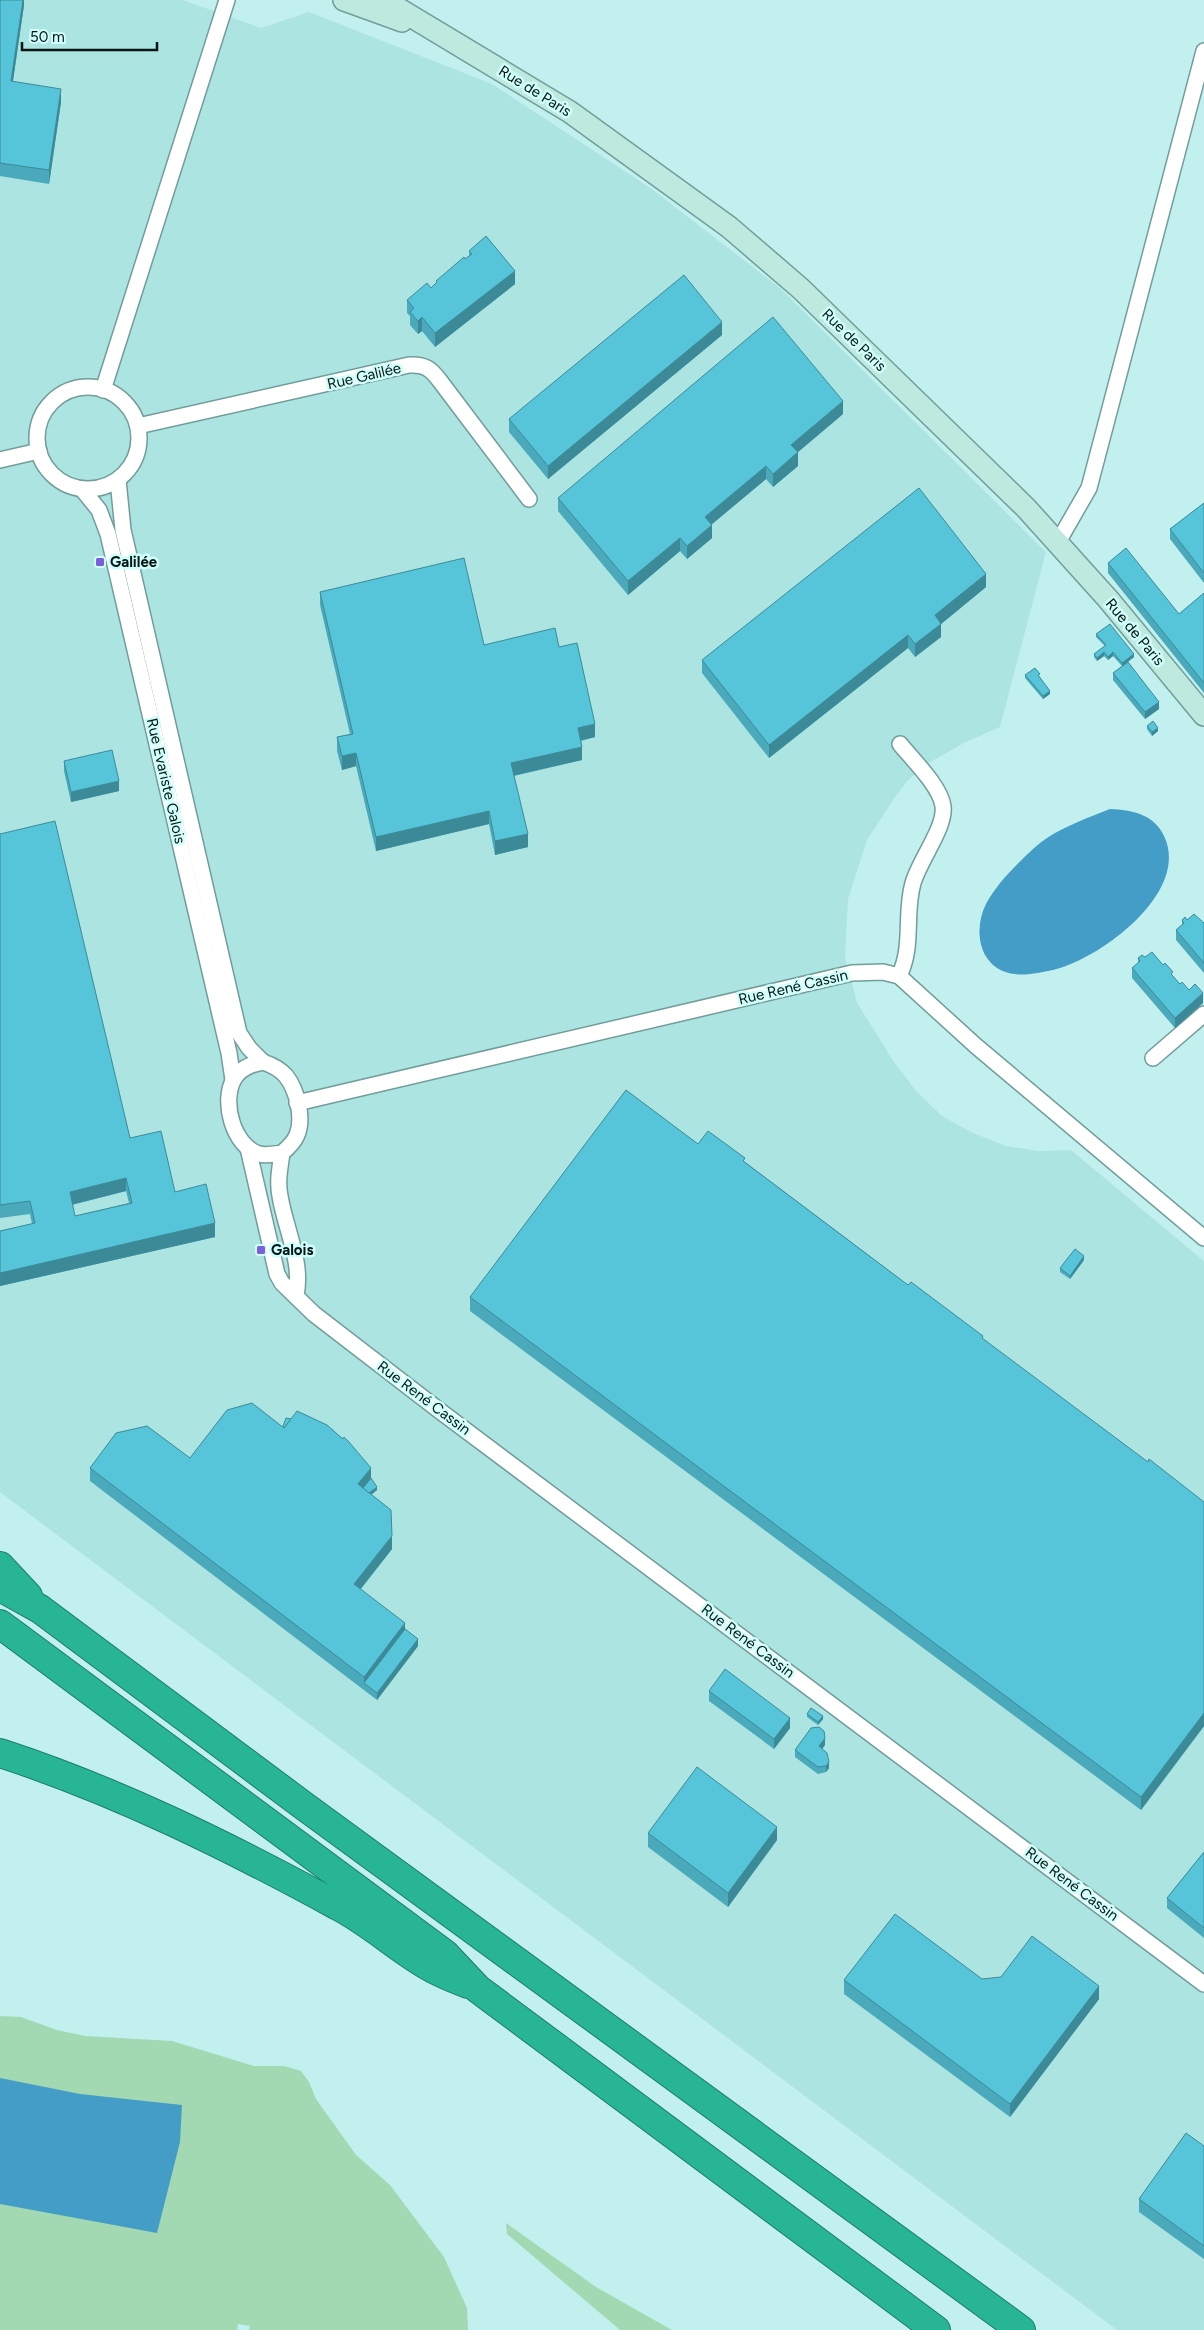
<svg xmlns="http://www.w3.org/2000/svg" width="1204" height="2330" font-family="Figtree,sans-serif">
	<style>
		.built { fill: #ace4e1 }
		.green { fill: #a2d9b2 }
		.water { fill: #439dc6 }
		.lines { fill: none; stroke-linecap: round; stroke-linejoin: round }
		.street-casing { stroke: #719d9b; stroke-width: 18 }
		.secondary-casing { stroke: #719d9b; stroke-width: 24 }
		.highway-casing { stroke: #1c7d68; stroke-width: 30 }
		.street { stroke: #fff; stroke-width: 15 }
		.secondary { stroke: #bee9df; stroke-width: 21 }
		.highway { stroke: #28b595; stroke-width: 28 }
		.wall { fill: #4aa9bb; fill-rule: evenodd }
		.shaded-wall { fill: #3c8a98 }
		.building { fill: #56c5d9; stroke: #3c8a98; fill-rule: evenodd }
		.poi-dot { fill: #795fda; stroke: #cffefb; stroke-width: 2 }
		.labels { text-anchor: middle; stroke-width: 5; stroke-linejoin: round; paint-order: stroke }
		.street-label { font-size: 15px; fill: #051615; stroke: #cffefb }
		.poi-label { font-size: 15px; font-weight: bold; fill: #051615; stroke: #cffefb; text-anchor: start }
	</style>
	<rect width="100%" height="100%" fill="#c2f0ee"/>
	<path class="built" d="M 0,0 L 183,0 L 261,28 L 309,12 L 492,84 L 649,187 L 780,288 L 1046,552 L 1000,727 L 964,743 L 930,762 L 909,779 L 895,797 L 867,840 L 848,899 L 845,957 L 857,1003 L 894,1062 L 917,1092 L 942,1116 L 973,1133 L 1006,1146 L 1038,1151 L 1071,1150 L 1204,1261 L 1204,2330 L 1117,2330 L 0,1492 Z"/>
	<g class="green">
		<path d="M 0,2016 L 21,2017 L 57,2030 L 85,2036 L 172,2041 L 254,2066 L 284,2066 L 301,2071 L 309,2082 L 316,2099 L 356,2155 L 390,2185 L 444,2257 L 467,2308 L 468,2330 L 249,2330 L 250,2326 L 238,2324 L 237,2330 L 0,2330 Z"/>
		<path d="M 506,2223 L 596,2287 L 672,2330 L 620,2330 L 507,2234 Z"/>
	</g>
	<g class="water">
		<path d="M 1110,809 C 1132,810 1154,814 1164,836 C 1191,892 1100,959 1053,970 C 1041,972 1027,976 1015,974 C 980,970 972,932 986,904 C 997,883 1016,865 1033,849 C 1055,829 1083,820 1110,809 Z"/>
		<path d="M 0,2078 L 80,2094 L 182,2105 L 180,2142 L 157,2233 L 0,2204 Z"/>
	</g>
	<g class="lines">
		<defs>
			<g id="street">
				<circle cx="88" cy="438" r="51"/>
				<path d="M 103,390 L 227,0"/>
				<path d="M 138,426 L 409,365 C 425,364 431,369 440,381 L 529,499"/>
				<path d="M 0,460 L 39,451"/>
				<path d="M 118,480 L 123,530 L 239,1033 L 249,1048 L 263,1062"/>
				<path d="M 82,489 L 99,510 L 108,534 L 229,1053 L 233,1080"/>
				<path d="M 1058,542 L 1089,488 L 1204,51"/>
				<path d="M 899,976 C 914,946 904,914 913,883 C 920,859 946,827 943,806 C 940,786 913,760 900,744"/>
				<path d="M 1153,1058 L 1204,1014"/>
				<path d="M 263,1062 C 272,1065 280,1069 286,1076 C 297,1090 304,1118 297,1135 C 294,1142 288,1148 282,1153 C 275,1154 266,1156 259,1154 C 233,1146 221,1101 234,1079 C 240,1068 251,1064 263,1062 Z"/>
				<path d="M 297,1103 L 852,973 L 883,972 L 899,976 L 976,1046 L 1204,1238"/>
				<path d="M 248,1148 L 277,1274 L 282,1283 L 314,1314 L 440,1411 L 1204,1984"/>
				<path d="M 282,1153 C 280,1168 277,1181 280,1196 C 285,1228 303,1262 296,1295"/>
			</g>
			<g id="secondary">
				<path d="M 344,0 L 402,21"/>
				<path d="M 384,0 L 570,112 L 729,227 L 800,288 L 1026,508 L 1108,599 L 1204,715"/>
			</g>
			<g id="highway">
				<path d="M 0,1566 L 28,1596"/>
				<path d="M 0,1587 L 40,1609 L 304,1806 L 1021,2330"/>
				<path d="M 0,1624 L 445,1954 L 478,1989 L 936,2330"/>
				<path d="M 0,1753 C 117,1791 230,1847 338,1906 C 371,1923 398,1949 430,1967 C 442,1974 455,1979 468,1984"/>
			</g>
		</defs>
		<use href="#street" class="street-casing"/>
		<use href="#secondary" class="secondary-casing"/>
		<use href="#highway" class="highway-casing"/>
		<use href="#street" class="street"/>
		<use href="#secondary" class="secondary"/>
		<use href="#highway" class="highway"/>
	</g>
	<g class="wall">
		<path d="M 0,0 L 24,0 L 24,5 L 13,81 L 61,102 L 49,184 L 0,176 Z"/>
		<path d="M 469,251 L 515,284 L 435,347 L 422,331 L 418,334 L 410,325 L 410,316 L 407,313 L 407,300 L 431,288 L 436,283 L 436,281 L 469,256 Z"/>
		<path d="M 722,335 L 548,479 L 509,432 L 509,419 Z"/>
		<path d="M 843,414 L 798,452 L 798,466 L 773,487 L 766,479 L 712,524 L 712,538 L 687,559 L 680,551 L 628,595 L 558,511 L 558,498 Z"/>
		<path d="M 1204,503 L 1204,583 L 1170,539 L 1170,529 Z"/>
		<path d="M 1108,563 L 1179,614 L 1204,593 L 1204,693 L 1108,573 Z"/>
		<path d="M 986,587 L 941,624 L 941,637 L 915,657 L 908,648 L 769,758 L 702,673 L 702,660 Z"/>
		<path d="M 320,592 L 484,645 L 559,647 L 595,737 L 581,741 L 582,760 L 514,776 L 528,847 L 495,855 L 489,824 L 376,851 L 356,766 L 342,770 L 337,751 L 337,737 L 350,734 L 320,605 Z"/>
		<path d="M 1096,634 L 1134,657 L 1128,662 L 1159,709 L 1145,719 L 1113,680 L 1113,673 L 1122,666 L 1113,656 L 1108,660 L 1104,656 L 1097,661 L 1094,657 L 1094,654 L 1105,646 L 1096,637 Z"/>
		<path d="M 1025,675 L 1040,677 L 1050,694 L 1043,699 L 1025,678 Z"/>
		<path d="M 1147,726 L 1158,731 L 1152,736 L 1147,729 Z"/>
		<path d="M 64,761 L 119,791 L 71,802 L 64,771 Z"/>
		<path d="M 0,834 L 130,1138 L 175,1192 L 215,1237 L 0,1286 L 0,1231 L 32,1224 L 30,1214 L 0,1218 ZM 126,1191 L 129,1203 L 75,1216 L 72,1205 Z"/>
		<path d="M 1182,920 L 1187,920 L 1204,923 L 1204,973 L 1176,940 L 1176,930 L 1182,925 Z"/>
		<path d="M 1145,957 L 1173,976 L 1180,984 L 1189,990 L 1203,1003 L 1175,1028 L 1132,978 L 1132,968 L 1138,964 L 1138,958 Z"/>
		<path d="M 698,1144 L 745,1162 L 908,1285 L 983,1340 L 1148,1462 L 1204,1502 L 1204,1726 L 1141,1810 L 470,1311 L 470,1297 Z"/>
		<path d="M 1084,1260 L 1070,1279 L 1060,1272 L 1060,1268 Z"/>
		<path d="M 190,1458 L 371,1478 L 377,1490 L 371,1495 L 392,1549 L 361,1589 L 405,1629 L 418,1646 L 377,1700 L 90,1481 L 90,1468 Z"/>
		<path d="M 709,1691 L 790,1728 L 774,1749 L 709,1701 Z"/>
		<path d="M 807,1714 L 823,1719 L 818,1725 L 807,1717 Z"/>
		<path d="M 825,1745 L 822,1749 L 829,1768 L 826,1772 L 818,1774 L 795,1757 L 795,1750 Z"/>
		<path d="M 648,1833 L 777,1840 L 728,1907 L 648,1847 Z"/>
		<path d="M 1204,1852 L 1204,1938 L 1167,1908 L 1167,1898 Z"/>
		<path d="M 982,1979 L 1099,1999 L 1010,2117 L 844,1994 L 844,1980 Z"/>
		<path d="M 1204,2146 L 1204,2259 L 1139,2212 L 1139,2199 Z"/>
	</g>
	<g class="shaded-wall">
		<path d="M 23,0 L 24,0 L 24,5 L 11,94 L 11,81 Z"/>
		<path d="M 61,89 L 61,102 L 49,184 L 49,170 Z"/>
		<path d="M 515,271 L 515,284 L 435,347 L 435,333 Z"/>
		<path d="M 422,317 L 422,331 L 418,334 L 418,321 Z"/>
		<path d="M 722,322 L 722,335 L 548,479 L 548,466 Z"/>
		<path d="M 843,401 L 843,414 L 791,458 L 791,445 Z"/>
		<path d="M 798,452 L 798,466 L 773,487 L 773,474 Z"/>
		<path d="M 766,466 L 766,479 L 705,530 L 705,517 Z"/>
		<path d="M 712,525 L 712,538 L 687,559 L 687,546 Z"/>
		<path d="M 680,538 L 680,551 L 628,595 L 628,581 Z"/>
		<path d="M 986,574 L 986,587 L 935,629 L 935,615 Z"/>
		<path d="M 941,624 L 941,637 L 915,657 L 915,644 Z"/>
		<path d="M 908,635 L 908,648 L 769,758 L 769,745 Z"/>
		<path d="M 1104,652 L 1104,656 L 1097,661 L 1097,658 Z"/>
		<path d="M 1113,652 L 1113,656 L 1108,660 L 1108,657 Z"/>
		<path d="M 1134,654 L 1134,657 L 1122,666 L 1122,663 Z"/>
		<path d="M 1050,691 L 1050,694 L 1043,699 L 1043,696 Z"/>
		<path d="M 1159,702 L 1159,709 L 1145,719 L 1145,712 Z"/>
		<path d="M 595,724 L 595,737 L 578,741 L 578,728 Z"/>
		<path d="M 1158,728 L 1158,731 L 1152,736 L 1152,732 Z"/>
		<path d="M 582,747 L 582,760 L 511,776 L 511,763 Z"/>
		<path d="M 356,753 L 356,766 L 342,770 L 342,756 Z"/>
		<path d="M 119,781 L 119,791 L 71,802 L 71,792 Z"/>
		<path d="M 489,811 L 489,824 L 376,851 L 376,837 Z"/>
		<path d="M 528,834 L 528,847 L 495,855 L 495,841 Z"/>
		<path d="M 1203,993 L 1203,1003 L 1175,1028 L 1175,1018 Z"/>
		<path d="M 126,1178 L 126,1191 L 70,1205 L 70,1192 Z"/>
		<path d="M 215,1223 L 215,1237 L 0,1286 L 0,1273 Z"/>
		<path d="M 1084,1256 L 1084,1260 L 1070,1279 L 1070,1276 Z"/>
		<path d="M 371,1468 L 371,1481 L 360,1496 L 358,1484 Z"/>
		<path d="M 377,1487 L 377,1490 L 363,1501 L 363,1498 Z"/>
		<path d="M 392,1536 L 392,1549 L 354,1597 L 354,1584 Z"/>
		<path d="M 405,1623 L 405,1636 L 364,1683 L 364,1677 Z"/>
		<path d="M 418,1639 L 418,1646 L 377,1700 L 377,1693 Z"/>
		<path d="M 1204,1713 L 1204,1726 L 1141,1810 L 1141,1797 Z"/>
		<path d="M 823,1716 L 823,1719 L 818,1725 L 818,1722 Z"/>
		<path d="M 790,1718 L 790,1728 L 774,1749 L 774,1739 Z"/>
		<path d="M 825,1738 L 825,1745 L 819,1753 L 819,1746 Z"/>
		<path d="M 829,1762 L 829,1768 L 826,1772 L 826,1766 Z"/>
		<path d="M 777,1827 L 777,1840 L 728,1907 L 728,1893 Z"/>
		<path d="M 1099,1986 L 1099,1999 L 1010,2117 L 1010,2104 Z"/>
	</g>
	<g class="building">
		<path d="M 0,0 L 23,0 L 11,81 L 61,89 L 49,170 L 0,163 Z"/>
		<path d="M 486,236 L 515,271 L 435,333 L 422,317 L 418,321 L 410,312 L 414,308 L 407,300 L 427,283 L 431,288 L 437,282 L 436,281 L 464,257 L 465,259 L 472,254 L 469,251 Z"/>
		<path d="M 684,275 L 722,322 L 548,466 L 509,419 Z"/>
		<path d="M 773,317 L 843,401 L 791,445 L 798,452 L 773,474 L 766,466 L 705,517 L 712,525 L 687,546 L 680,538 L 628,581 L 558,498 Z"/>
		<path d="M 919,488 L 986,574 L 935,615 L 941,624 L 915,644 L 908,635 L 769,745 L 702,660 Z"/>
		<path d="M 1204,503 L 1204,573 L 1170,529 Z"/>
		<path d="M 1126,548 L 1179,614 L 1204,593 L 1204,683 L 1108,563 Z"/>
		<path d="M 464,558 L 484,645 L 555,628 L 559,647 L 577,643 L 595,724 L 578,728 L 582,747 L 511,763 L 528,834 L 495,841 L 489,811 L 376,837 L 356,753 L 342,756 L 337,737 L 353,734 L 320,592 Z"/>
		<path d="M 1110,624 L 1134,654 L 1122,663 L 1113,652 L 1108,657 L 1104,652 L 1097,658 L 1094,654 L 1106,645 L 1096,634 Z"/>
		<path d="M 1128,662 L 1159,702 L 1145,712 L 1113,673 Z"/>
		<path d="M 1035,668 L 1040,674 L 1038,675 L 1050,691 L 1043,696 L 1025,675 Z"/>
		<path d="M 1153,721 L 1158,728 L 1152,732 L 1147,726 Z"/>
		<path d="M 112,750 L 119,781 L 71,792 L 64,761 Z"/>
		<path d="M 55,821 L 130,1138 L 161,1131 L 175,1192 L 206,1184 L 215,1223 L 0,1273 L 0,1231 L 35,1223 L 30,1201 L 0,1205 L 0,834 ZM 126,1178 L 132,1203 L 75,1216 L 70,1192 Z"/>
		<path d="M 1194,914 L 1204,923 L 1204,963 L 1176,930 L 1184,923 L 1182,920 L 1185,917 L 1187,920 Z"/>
		<path d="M 1152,952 L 1163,965 L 1165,963 L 1173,972 L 1171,974 L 1180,984 L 1182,982 L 1189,990 L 1195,984 L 1203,993 L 1175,1018 L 1132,968 L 1140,961 L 1138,958 L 1142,955 L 1145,957 Z"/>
		<path d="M 626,1090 L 698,1144 L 708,1131 L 745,1158 L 743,1161 L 908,1285 L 911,1282 L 983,1336 L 982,1338 L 1148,1462 L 1149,1459 L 1204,1502 L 1204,1713 L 1141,1797 L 470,1297 Z"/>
		<path d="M 1075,1249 L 1084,1256 L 1070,1276 L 1060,1268 Z"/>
		<path d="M 252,1403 L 284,1428 L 297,1411 L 327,1425 L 343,1439 L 344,1437 L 349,1442 L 371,1468 L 358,1484 L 391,1510 L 392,1536 L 354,1584 L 405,1623 L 364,1677 L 90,1468 L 116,1433 L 147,1426 L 190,1458 L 227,1410 Z"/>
		<path d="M 286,1418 L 291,1419 L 284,1428 L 283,1426 Z"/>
		<path d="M 371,1478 L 377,1487 L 369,1493 L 363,1488 Z"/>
		<path d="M 405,1629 L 418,1639 L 377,1693 L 364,1683 Z"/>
		<path d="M 725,1669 L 790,1718 L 774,1739 L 709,1691 Z"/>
		<path d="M 811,1708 L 823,1716 L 818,1722 L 807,1714 Z"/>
		<path d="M 819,1727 L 824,1731 L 825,1738 L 819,1746 L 827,1753 L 829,1762 L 826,1766 L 818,1767 L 795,1750 L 811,1728 Z"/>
		<path d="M 697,1767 L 777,1827 L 728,1893 L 648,1833 Z"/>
		<path d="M 1204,1852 L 1204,1928 L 1167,1898 Z"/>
		<path d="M 895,1914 L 982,1979 L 1001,1977 L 1032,1936 L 1099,1986 L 1010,2104 L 844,1980 Z"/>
		<path d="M 1186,2133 L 1204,2146 L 1204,2246 L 1139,2199 Z"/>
	</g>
	<g class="poi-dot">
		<rect x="95" y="557" width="10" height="10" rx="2.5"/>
		<rect x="256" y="1245" width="10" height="10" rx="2.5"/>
	</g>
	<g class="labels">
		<g class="street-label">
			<text transform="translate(535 91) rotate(32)" y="5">Rue de Paris</text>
			<text transform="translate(854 340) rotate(44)" y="5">Rue de Paris</text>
			<text transform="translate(364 376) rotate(-13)" y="5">Rue Galilée</text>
			<text transform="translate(1135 632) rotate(50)" y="5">Rue de Paris</text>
			<text transform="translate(166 781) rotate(77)" y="5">Rue Evariste Galois</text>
			<text transform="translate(793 987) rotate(-13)" y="5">Rue René Cassin</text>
			<text transform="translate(424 1398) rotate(37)" y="5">Rue René Cassin</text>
			<text transform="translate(748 1641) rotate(37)" y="5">Rue René Cassin</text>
			<text transform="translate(1072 1884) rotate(37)" y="5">Rue René Cassin</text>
		</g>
		<g class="poi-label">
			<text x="110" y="567">Galilée</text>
			<text x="271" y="1255">Galois</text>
		</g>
	</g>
	<path d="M22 42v8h135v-8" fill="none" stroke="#051615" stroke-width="2.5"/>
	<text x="30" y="42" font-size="15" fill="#051615" stroke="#cffefb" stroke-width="4" paint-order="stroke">50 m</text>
</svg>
